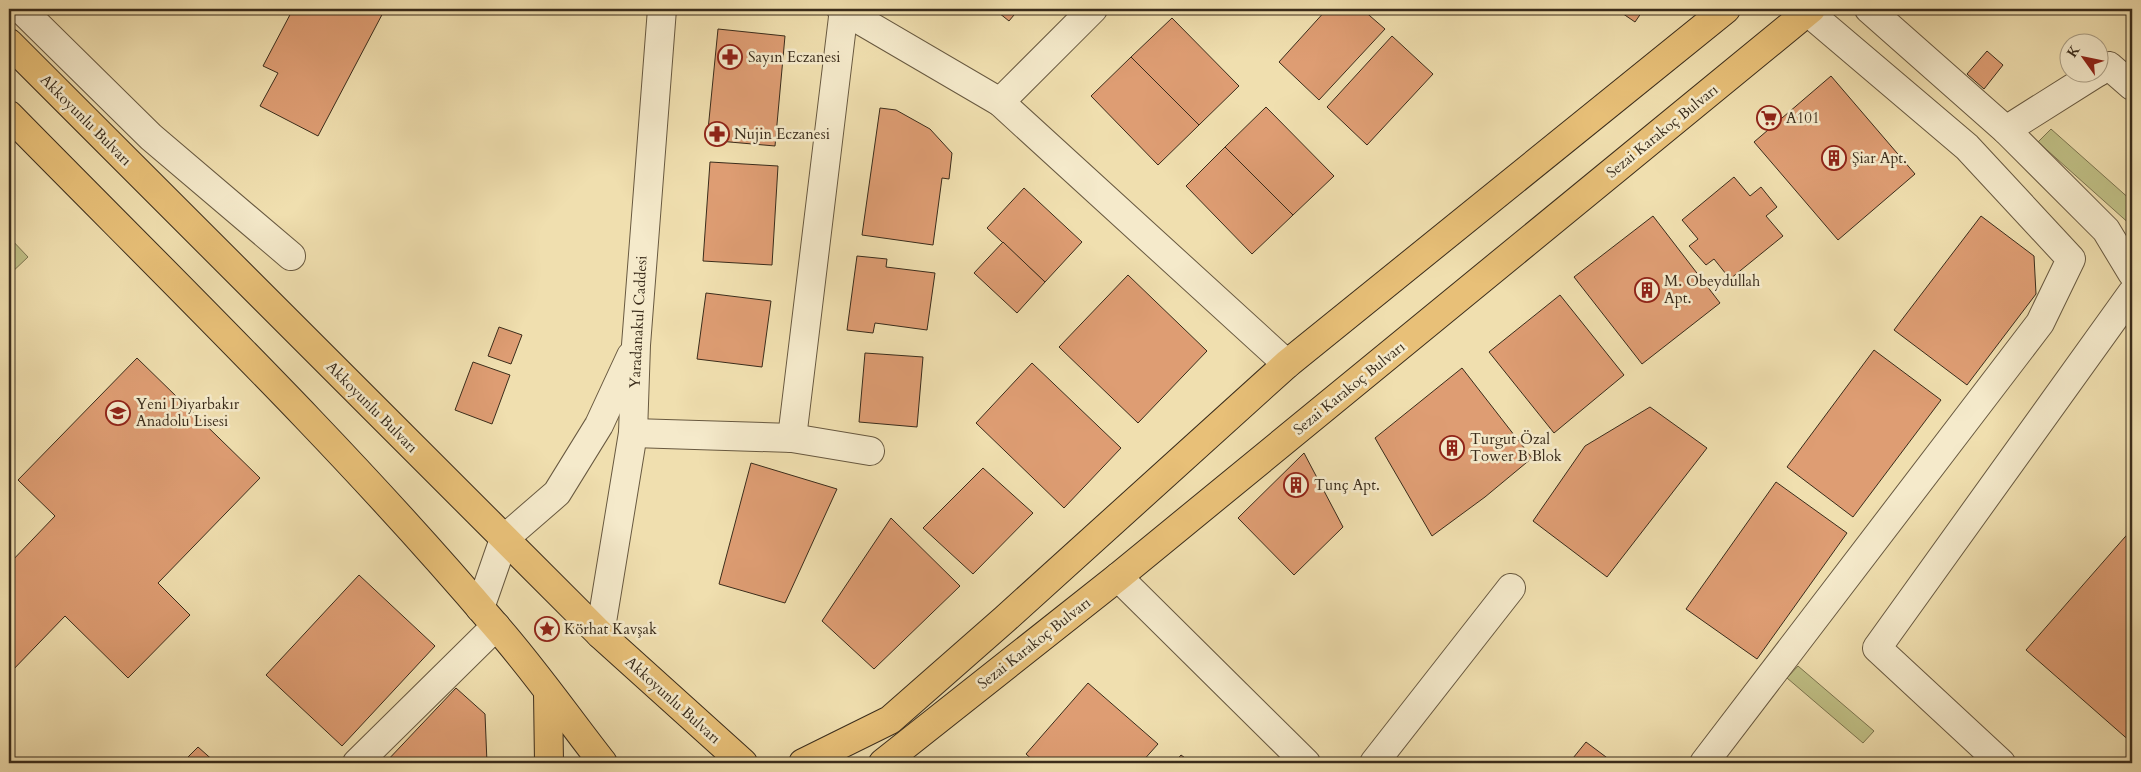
<svg xmlns="http://www.w3.org/2000/svg" width="2141" height="772" font-family="Cardo,serif">
	<style>
		.green { fill: #c0c086; stroke: #7d7650 }
		.building { fill: #de9d73; stroke: #3a2c1b }
		.lines { fill: none; stroke-linecap: round; stroke-linejoin: round }
		.minor-casing { stroke: #685940; stroke-width: 30 }
		.major-casing { stroke: #3a2c1b; stroke-width: 30 }
		.minor { stroke: #f5eacb; stroke-width: 28 }
		.major { stroke: #e8c078; stroke-width: 28 }
		.labels { text-anchor: middle; stroke-width: 5; stroke-linejoin: round; paint-order: stroke }
		.poi-label { font-size: 15px; fill: #3a2c1b; stroke: #f5eacb; text-anchor: start }
		.street-label { font-size: 15px; fill: #3a2c1b; stroke: #f5eacb }
	</style>
	<rect width="100%" height="100%" fill="#f0dfaf"/>
	<filter id="stains"><feTurbulence type="fractalNoise" baseFrequency=".004" numOctaves="4"/><feColorMatrix values="0 0 0 0 .2 0 0 0 0 .09 0 0 0 0 .02 0 0 0 .5 -.17"/></filter>
	<radialGradient id="worn" r=".72"><stop offset=".6" stop-color="#630" stop-opacity="0"/><stop offset="1" stop-color="#630" stop-opacity=".3"/></radialGradient>
	<g class="green">
		<path d="M 2051,129 L 2132,201 L 2132,226 L 2038,142 Z"/>
		<path d="M 9,237 L 28,257 L 9,275 Z"/>
		<path d="M 1798,666 L 1874,731 L 1863,743 L 1787,678 Z"/>
	</g>
	<g class="building">
		<path d="M 293,9 L 385,9 L 318,136 L 260,106 L 278,73 L 263,66 Z"/>
		<path d="M 994,9 L 1019,9 L 1009,21 Z"/>
		<path d="M 1327,9 L 1362,9 L 1385,29 L 1319,100 L 1279,62 Z"/>
		<path d="M 1616,9 L 1644,9 L 1635,22 Z"/>
		<path d="M 1172,18 L 1239,86 L 1199,125 L 1131,57 Z"/>
		<path d="M 718,29 L 785,36 L 775,146 L 707,140 Z"/>
		<path d="M 1392,36 L 1433,74 L 1367,145 L 1327,107 Z"/>
		<path d="M 1987,51 L 2003,65 L 1984,89 L 1967,74 Z"/>
		<path d="M 1131,57 L 1199,125 L 1158,165 L 1091,96 Z"/>
		<path d="M 1831,76 L 1915,174 L 1838,240 L 1754,142 Z"/>
		<path d="M 1266,107 L 1334,176 L 1293,215 L 1225,147 Z"/>
		<path d="M 880,108 L 896,110 L 930,129 L 952,153 L 949,179 L 942,178 L 933,245 L 862,235 Z"/>
		<path d="M 1225,147 L 1293,215 L 1252,254 L 1186,186 Z"/>
		<path d="M 710,162 L 778,166 L 772,265 L 703,261 Z"/>
		<path d="M 1734,177 L 1750,196 L 1761,187 L 1777,207 L 1766,216 L 1783,236 L 1730,279 L 1714,259 L 1706,265 L 1689,246 L 1698,239 L 1682,220 Z"/>
		<path d="M 1024,188 L 1082,242 L 1045,282 L 987,228 Z"/>
		<path d="M 1653,216 L 1720,303 L 1642,364 L 1574,277 Z"/>
		<path d="M 1981,216 L 2034,256 L 2036,294 L 1967,385 L 1894,330 Z"/>
		<path d="M 1003,242 L 1045,282 L 1017,313 L 974,273 Z"/>
		<path d="M 857,256 L 887,259 L 886,267 L 935,273 L 927,330 L 875,323 L 873,333 L 847,330 Z"/>
		<path d="M 1128,275 L 1207,351 L 1138,423 L 1059,347 Z"/>
		<path d="M 706,293 L 771,301 L 762,367 L 697,359 Z"/>
		<path d="M 1560,295 L 1624,375 L 1554,433 L 1489,352 Z"/>
		<path d="M 499,327 L 522,335 L 511,364 L 488,356 Z"/>
		<path d="M 1874,350 L 1941,400 L 1853,517 L 1787,467 Z"/>
		<path d="M 865,353 L 923,357 L 917,427 L 859,422 Z"/>
		<path d="M 137,358 L 260,478 L 158,583 L 190,615 L 128,678 L 65,616 L 9,674 L 9,564 L 55,516 L 18,480 Z"/>
		<path d="M 473,362 L 510,375 L 492,424 L 455,410 Z"/>
		<path d="M 1032,363 L 1121,448 L 1064,508 L 976,423 Z"/>
		<path d="M 1462,368 L 1532,458 L 1485,497 L 1432,536 L 1375,438 Z"/>
		<path d="M 1650,407 L 1707,448 L 1607,577 L 1533,521 L 1585,446 Z"/>
		<path d="M 1304,453 L 1343,527 L 1294,575 L 1238,518 Z"/>
		<path d="M 751,463 L 837,489 L 785,603 L 719,584 Z"/>
		<path d="M 983,468 L 1033,513 L 973,574 L 923,528 Z"/>
		<path d="M 1776,482 L 1847,533 L 1757,659 L 1686,609 Z"/>
		<path d="M 891,518 L 960,586 L 874,669 L 822,621 Z"/>
		<path d="M 2132,529 L 2132,743 L 2026,650 Z"/>
		<path d="M 359,575 L 435,646 L 342,746 L 266,675 Z"/>
		<path d="M 1088,683 L 1158,744 L 1141,763 L 1036,763 L 1026,754 Z"/>
		<path d="M 456,688 L 485,714 L 487,763 L 385,763 Z"/>
		<path d="M 1586,742 L 1614,763 L 1569,763 Z"/>
		<path d="M 198,747 L 216,763 L 182,763 Z"/>
		<path d="M 1181,755 L 1192,763 L 1174,763 Z"/>
	</g>
	<g class="lines">
		<defs>
			<g id="minor">
				<path d="M 21,9 L 151,137 L 291,256"/>
				<path d="M 841,9 L 1000,102 L 1287,364"/>
				<path d="M 1869,9 L 2006,130 L 2106,230 L 2132,273"/>
				<path d="M 2098,72 L 2109,66 L 2132,86"/>
				<path d="M 1000,102 L 1093,9"/>
				<path d="M 2006,130 L 2098,72"/>
				<path d="M 633,433 L 792,438 L 870,451"/>
				<path d="M 792,438 L 844,9"/>
				<path d="M 1118,577 L 1306,763"/>
				<path d="M 480,608 L 504,539 L 557,493 L 599,425 L 631,356"/>
				<path d="M 600,634 L 633,433 L 636,345 L 662,9"/>
				<path d="M 357,763 L 496,626"/>
				<path d="M 1374,763 L 1511,588"/>
				<path d="M 1704,763 L 2040,323 L 2071,259 L 1967,147 L 1808,12 L 1807,9"/>
				<path d="M 2001,763 L 1877,648 L 2132,293"/>
			</g>
			<g id="major">
				<path d="M 9,43 L 600,634 L 743,763"/>
				<path d="M 9,115 C 173,282 342,445 494,624 C 533,668 567,717 603,763"/>
				<path d="M 548,693 L 549,763"/>
				<path d="M 803,763 L 890,720 L 1005,619 L 1287,364 L 1726,9"/>
				<path d="M 883,763 L 1118,577 L 1811,9"/>
			</g>
		</defs>
		<use href="#minor" class="minor-casing"/>
		<use href="#major" class="major-casing"/>
		<use href="#minor" class="minor"/>
		<use href="#major" class="major"/>
	</g>
	<defs>
		<symbol id="pharmacy-ring" viewBox="-11 -11 22 22"><circle r="9.5" fill="#f5eacb" stroke="#8f2418" stroke-width="1.5"/><path d="M-2-6h4v4h4v4h-4v4h-4v-4h-4v-4h4Z" fill="#8f2418"/></symbol>
		<symbol id="supermarket-ring" viewBox="-11 -11 22 22"><circle r="9.5" fill="#f5eacb" stroke="#8f2418" stroke-width="1.5"/><path d="M-6-5.5h2.5l.6 2H6L4.5 2H-2.5L-4.4-4H-6ZM-1.5 3.2a1.3 1.3 0 1 0 .1 0ZM3 3.2a1.3 1.3 0 1 0 .1 0Z" fill="#8f2418"/></symbol>
		<symbol id="building-ring" viewBox="-11 -11 22 22"><circle r="9.5" fill="#f5eacb" stroke="#8f2418" stroke-width="1.5"/><path d="M-4-6H4V6H1V3H-1V6H-4ZM-2.5-4.3h1.7v1.8h-1.7ZM.8-4.3h1.7v1.8H.8ZM-2.5-1h1.7V.8h-1.7ZM.8-1h1.7V.8H.8Z" fill="#8f2418"/></symbol>
		<symbol id="school-ring" viewBox="-11 -11 22 22"><circle r="9.5" fill="#f5eacb" stroke="#8f2418" stroke-width="1.5"/><path d="M0-5L7-2L0 1L-7-2ZM-4 1L0 2.5L4 1V4Q0 6-4 4Z" fill="#8f2418"/></symbol>
		<symbol id="sight-ring" viewBox="-11 -11 22 22"><circle r="9.5" fill="#f5eacb" stroke="#8f2418" stroke-width="1.5"/><path d="M0-6L1.8-2.2L6-1.7L2.9 1.2L3.7 5.4L0 3.3L-3.7 5.4L-2.9 1.2L-6-1.7L-1.8-2.2Z" fill="#8f2418"/></symbol>
	</defs>
	<g fill-rule="evenodd">
		<use href="#pharmacy-ring" x="716" y="43" width="28" height="28"/>
		<use href="#supermarket-ring" x="1755" y="104" width="28" height="28"/>
		<use href="#pharmacy-ring" x="703" y="120" width="28" height="28"/>
		<use href="#building-ring" x="1820" y="144" width="28" height="28"/>
		<use href="#building-ring" x="1633" y="276" width="28" height="28"/>
		<use href="#school-ring" x="104" y="399" width="28" height="28"/>
		<use href="#building-ring" x="1438" y="434" width="28" height="28"/>
		<use href="#building-ring" x="1282" y="471" width="28" height="28"/>
		<use href="#sight-ring" x="533" y="615" width="28" height="28"/>
	</g>
	<g class="labels">
		<g class="poi-label">
			<text x="748" y="62">Sayın Eczanesi</text>
			<text x="1786" y="123">A101</text>
			<text x="734" y="139">Nujin Eczanesi</text>
			<text x="1852" y="163">Şiar Apt.</text>
			<text x="1664" y="286">M. Obeydullah<tspan x="1664" dy="17">Apt.</tspan></text>
			<text x="136" y="409">Yeni Diyarbakır<tspan x="136" dy="17">Anadolu Lisesi</tspan></text>
			<text x="1470" y="444">Turgut Özal<tspan x="1470" dy="17">Tower B Blok</tspan></text>
			<text x="1314" y="490">Tunç Apt.</text>
			<text x="564" y="634">Körhat Kavşak</text>
		</g>
		<g class="street-label">
			<text transform="translate(86 120) rotate(45)" y="5">Akkoyunlu Bulvarı</text>
			<text transform="translate(1662 131) rotate(-39)" y="5">Sezai Karakoç Bulvarı</text>
			<text transform="translate(638 322) rotate(-87)" y="5">Yaradanakul Caddesi</text>
			<text transform="translate(1349 388) rotate(-39)" y="5">Sezai Karakoç Bulvarı</text>
			<text transform="translate(372 407) rotate(45)" y="5">Akkoyunlu Bulvarı</text>
			<text transform="translate(1034 643) rotate(-38)" y="5">Sezai Karakoç Bulvarı</text>
			<text transform="translate(673 700) rotate(42)" y="5">Akkoyunlu Bulvarı</text>
		</g>
	</g>
	<rect width="2141" height="772" fill="none" stroke="#f0dfaf" stroke-width="30"/>
	<rect x="10" y="10" width="2121" height="752" fill="none" stroke="#3a2c1b" stroke-width="2.5"/>
	<rect x="15" y="15" width="2111" height="742" fill="none" stroke="#3a2c1b"/>
	<g transform="translate(2084 58) rotate(303)"><circle r="24" fill="#f5eacb" stroke="#aa9e85"/>
	<path d="M0-4L9 19L0 12L-9 19Z" fill="#8f2418"/>
	<text y="-8" font-size="14" font-weight="bold" text-anchor="middle" fill="#3a2c1b">K</text>
	</g>
	<rect width="100%" height="100%" filter="url(#stains)"/>
	<rect width="100%" height="100%" fill="url(#worn)"/>
</svg>
